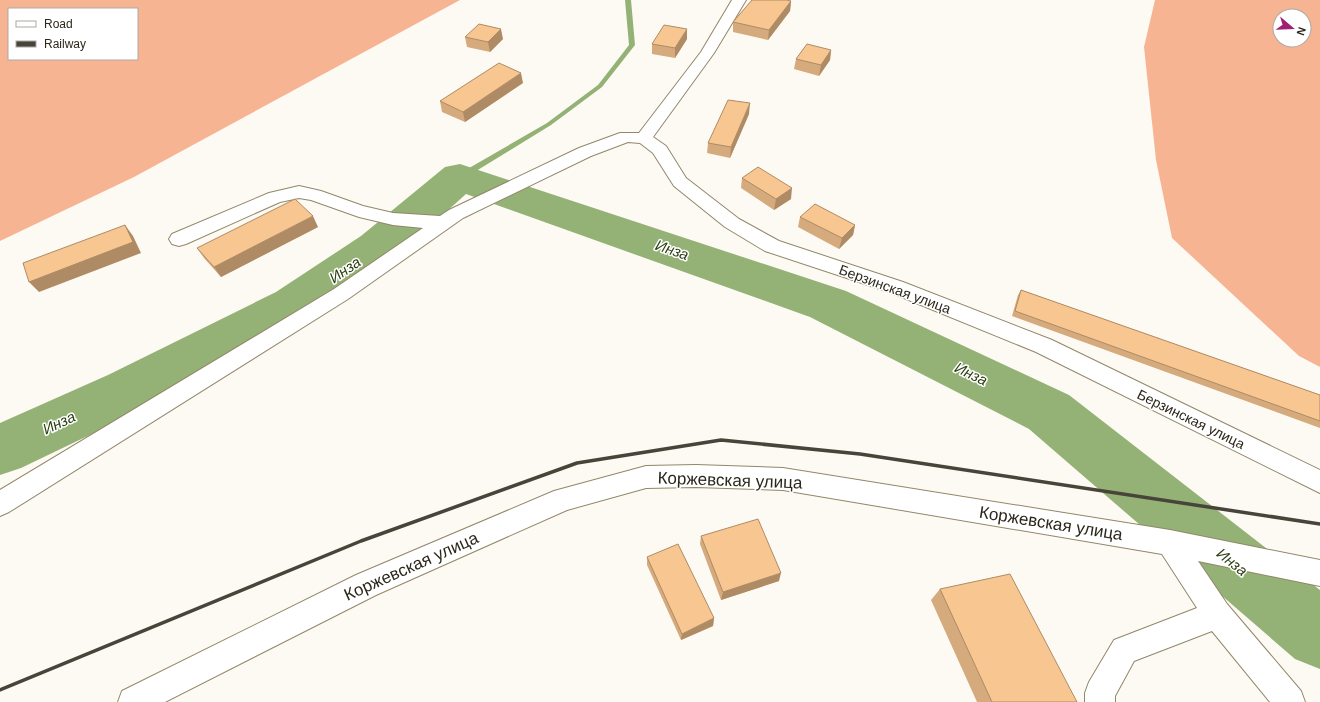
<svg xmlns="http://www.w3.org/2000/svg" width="1320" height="702" font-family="Helvetica,sans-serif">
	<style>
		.forest { fill: #f6b493; fill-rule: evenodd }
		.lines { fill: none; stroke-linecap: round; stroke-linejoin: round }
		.stream { fill: #94b275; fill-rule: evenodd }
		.river { fill: #94b275; fill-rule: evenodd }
		.minor-casing { stroke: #938769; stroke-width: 2 }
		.minor { fill: #fff; fill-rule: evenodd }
		.rail { stroke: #484439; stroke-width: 3.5 }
		.wall { fill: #d5aa7c }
		.shaded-wall { fill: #ae8b65 }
		.building { fill: #f8c690; stroke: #ae8b65 }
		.labels { text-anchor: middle; stroke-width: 3; stroke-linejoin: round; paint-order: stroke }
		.street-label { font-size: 14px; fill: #2c271b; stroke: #fff }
		.water-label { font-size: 15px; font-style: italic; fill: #2c3f13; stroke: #fff }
		.near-street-label { font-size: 17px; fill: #2c271b; stroke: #fff }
	</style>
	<rect width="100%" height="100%" fill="#fdfaf4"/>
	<g class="forest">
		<path d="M 0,0 L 460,0 L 134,177 L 0,241 ZM 9,9 L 137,9 L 137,59 L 9,59 Z"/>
		<path d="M 1155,0 L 1320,0 L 1320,367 L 1299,356 L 1172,238 L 1156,160 L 1144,47 ZM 1280,16 L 1304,16 L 1304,40 L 1280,40 Z"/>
	</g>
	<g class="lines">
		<path class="stream" d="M 625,0 L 631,0 L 635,45 L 602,87 L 551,125 L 463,179 L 457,179 L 457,175 L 547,123 L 598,85 L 629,45 Z"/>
		<path class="river" d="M 460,164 L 846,291 L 1069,395 L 1320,590 L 1320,669 L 1295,659 L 1029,429 L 810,317 L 466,194 L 395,258 L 312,318 L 148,407 L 21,468 L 0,475 L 0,423 L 108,375 L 276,292 L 361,236 L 445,167 Z"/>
		<defs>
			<g id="minor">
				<path d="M 732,0 L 746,0 L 714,53 L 653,137 L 666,146 L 686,178 L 739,219 L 779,241 L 903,282 L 1052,340 L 1320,470 L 1320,493 L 1036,352 L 889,292 L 765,251 L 725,227 L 674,186 L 653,153 L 640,143 L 628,142 L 591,156 L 463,218 L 348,299 L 9,512 L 0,516 L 0,490 L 334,289 L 423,228 L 393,225 L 359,217 L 311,200 L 299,198 L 280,202 L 186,244 L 179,246 L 172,244 L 169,239 L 172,234 L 269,193 L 299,186 L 321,191 L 363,206 L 393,213 L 440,216 L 449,210 L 579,148 L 620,133 L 639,133 L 701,52 Z"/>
				<path d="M 696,465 L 783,468 L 1170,530 L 1320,560 L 1320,586 L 1198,561 L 1227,604 L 1301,691 L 1305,702 L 1270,702 L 1212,631 L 1134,661 L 1115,696 L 1115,702 L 1085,702 L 1085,693 L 1089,682 L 1114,640 L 1197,608 L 1162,554 L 783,490 L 696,487 L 646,488 L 567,510 L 376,595 L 165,702 L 118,702 L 122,691 L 356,575 L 554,491 L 646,466 Z"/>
			</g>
		</defs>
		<use href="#minor" class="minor-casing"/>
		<use href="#minor" class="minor"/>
		<path class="rail" d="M 0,690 L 361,541 L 577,463 L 721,440 L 860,454 L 1320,524"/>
	</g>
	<g class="wall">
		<path d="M 752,0 L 788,0 L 791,1 L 790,11 L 768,40 L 733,32 L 733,22 Z"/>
		<path d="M 465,37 L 503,39 L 490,52 L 467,47 Z"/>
		<path d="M 687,39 L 675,58 L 652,54 L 652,44 Z"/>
		<path d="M 831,50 L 830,60 L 819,76 L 794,69 L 796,59 Z"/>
		<path d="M 523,83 L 465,122 L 442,112 L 440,101 Z"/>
		<path d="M 749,114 L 730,158 L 707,153 L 708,143 Z"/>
		<path d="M 742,178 L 791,199 L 774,210 L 741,188 Z"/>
		<path d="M 800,217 L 855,225 L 853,235 L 839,249 L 798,227 Z"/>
		<path d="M 318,227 L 221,277 L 204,258 L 197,248 Z"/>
		<path d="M 1021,290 L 1320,395 L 1320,428 L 1012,316 L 1018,295 Z"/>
		<path d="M 701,536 L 779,581 L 721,600 L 700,544 Z"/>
		<path d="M 647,557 L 714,618 L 713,626 L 681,640 L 647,565 Z"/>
		<path d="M 940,589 L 1077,702 L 977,702 L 931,600 Z"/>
	</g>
	<g class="shaded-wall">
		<path d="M 791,1 L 790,11 L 768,40 L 769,30 Z"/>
		<path d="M 501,29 L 503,39 L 490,52 L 488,42 Z"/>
		<path d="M 687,29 L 687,39 L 675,58 L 675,48 Z"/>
		<path d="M 831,50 L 830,60 L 819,76 L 821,65 Z"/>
		<path d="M 521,73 L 523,83 L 465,122 L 463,112 Z"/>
		<path d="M 750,103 L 749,114 L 730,158 L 731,147 Z"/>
		<path d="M 792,188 L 791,199 L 774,210 L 776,199 Z"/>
		<path d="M 313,216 L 318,227 L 221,277 L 214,267 Z"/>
		<path d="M 125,225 L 133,236 L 141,253 L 39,292 L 29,282 Z"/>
		<path d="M 855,225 L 853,235 L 839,249 L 842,238 Z"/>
		<path d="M 781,573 L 779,581 L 721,600 L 723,592 Z"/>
		<path d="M 714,618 L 713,626 L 681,640 L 682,634 Z"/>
	</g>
	<g class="building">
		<path d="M 752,0 L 787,0 L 791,1 L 769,30 L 733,22 Z"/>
		<path d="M 479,24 L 501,29 L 488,42 L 465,37 Z"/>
		<path d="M 664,25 L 687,29 L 675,48 L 652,44 Z"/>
		<path d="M 807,44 L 831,50 L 821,65 L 796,59 Z"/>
		<path d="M 499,63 L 521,73 L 463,112 L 440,101 Z"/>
		<path d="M 728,100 L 750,103 L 731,147 L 708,143 Z"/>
		<path d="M 758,167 L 792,188 L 776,199 L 742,178 Z"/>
		<path d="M 295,199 L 313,216 L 214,267 L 197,248 Z"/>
		<path d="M 815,204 L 855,225 L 842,238 L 800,217 Z"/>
		<path d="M 125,225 L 133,242 L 29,282 L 23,263 Z"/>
		<path d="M 1021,290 L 1320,395 L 1320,421 L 1015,311 Z"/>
		<path d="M 758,519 L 781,573 L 723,592 L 701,536 Z"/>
		<path d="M 678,544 L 714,618 L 682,634 L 647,557 Z"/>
		<path d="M 1010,574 L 1077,702 L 992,702 L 940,589 Z"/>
	</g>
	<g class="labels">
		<g class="street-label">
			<text transform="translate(895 289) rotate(20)" y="5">Берзинская улица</text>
			<text transform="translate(1191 419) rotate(26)" y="5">Берзинская улица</text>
		</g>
		<g class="water-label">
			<text transform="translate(672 250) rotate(19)" y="5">Инза</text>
			<text transform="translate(345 270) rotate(-34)" y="5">Инза</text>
			<text transform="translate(971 374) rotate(26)" y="5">Инза</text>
			<text transform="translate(59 423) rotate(-25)" y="5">Инза</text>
			<text transform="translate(1232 562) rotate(39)" y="5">Инза</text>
		</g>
		<g class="near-street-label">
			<text transform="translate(730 480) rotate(2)" y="6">Коржевская улица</text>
			<text transform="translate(1051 523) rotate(9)" y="6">Коржевская улица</text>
			<text transform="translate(411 566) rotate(-24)" y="6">Коржевская улица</text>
		</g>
	</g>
	<rect x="8" y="8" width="130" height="52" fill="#ffffff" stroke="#aba9a4"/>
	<rect x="16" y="21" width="20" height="6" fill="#ffffff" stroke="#aba9a4"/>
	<text x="44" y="28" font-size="12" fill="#2c271b">Road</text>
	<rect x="16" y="41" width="20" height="6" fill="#484439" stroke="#aba9a4"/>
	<text x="44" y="48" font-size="12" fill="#2c271b">Railway</text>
	<g transform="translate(1292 28) rotate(109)"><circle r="19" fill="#ffffff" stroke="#aba9a4"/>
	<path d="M0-3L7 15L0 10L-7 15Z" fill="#9e1f73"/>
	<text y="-6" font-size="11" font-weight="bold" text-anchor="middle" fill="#2c271b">N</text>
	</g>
</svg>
